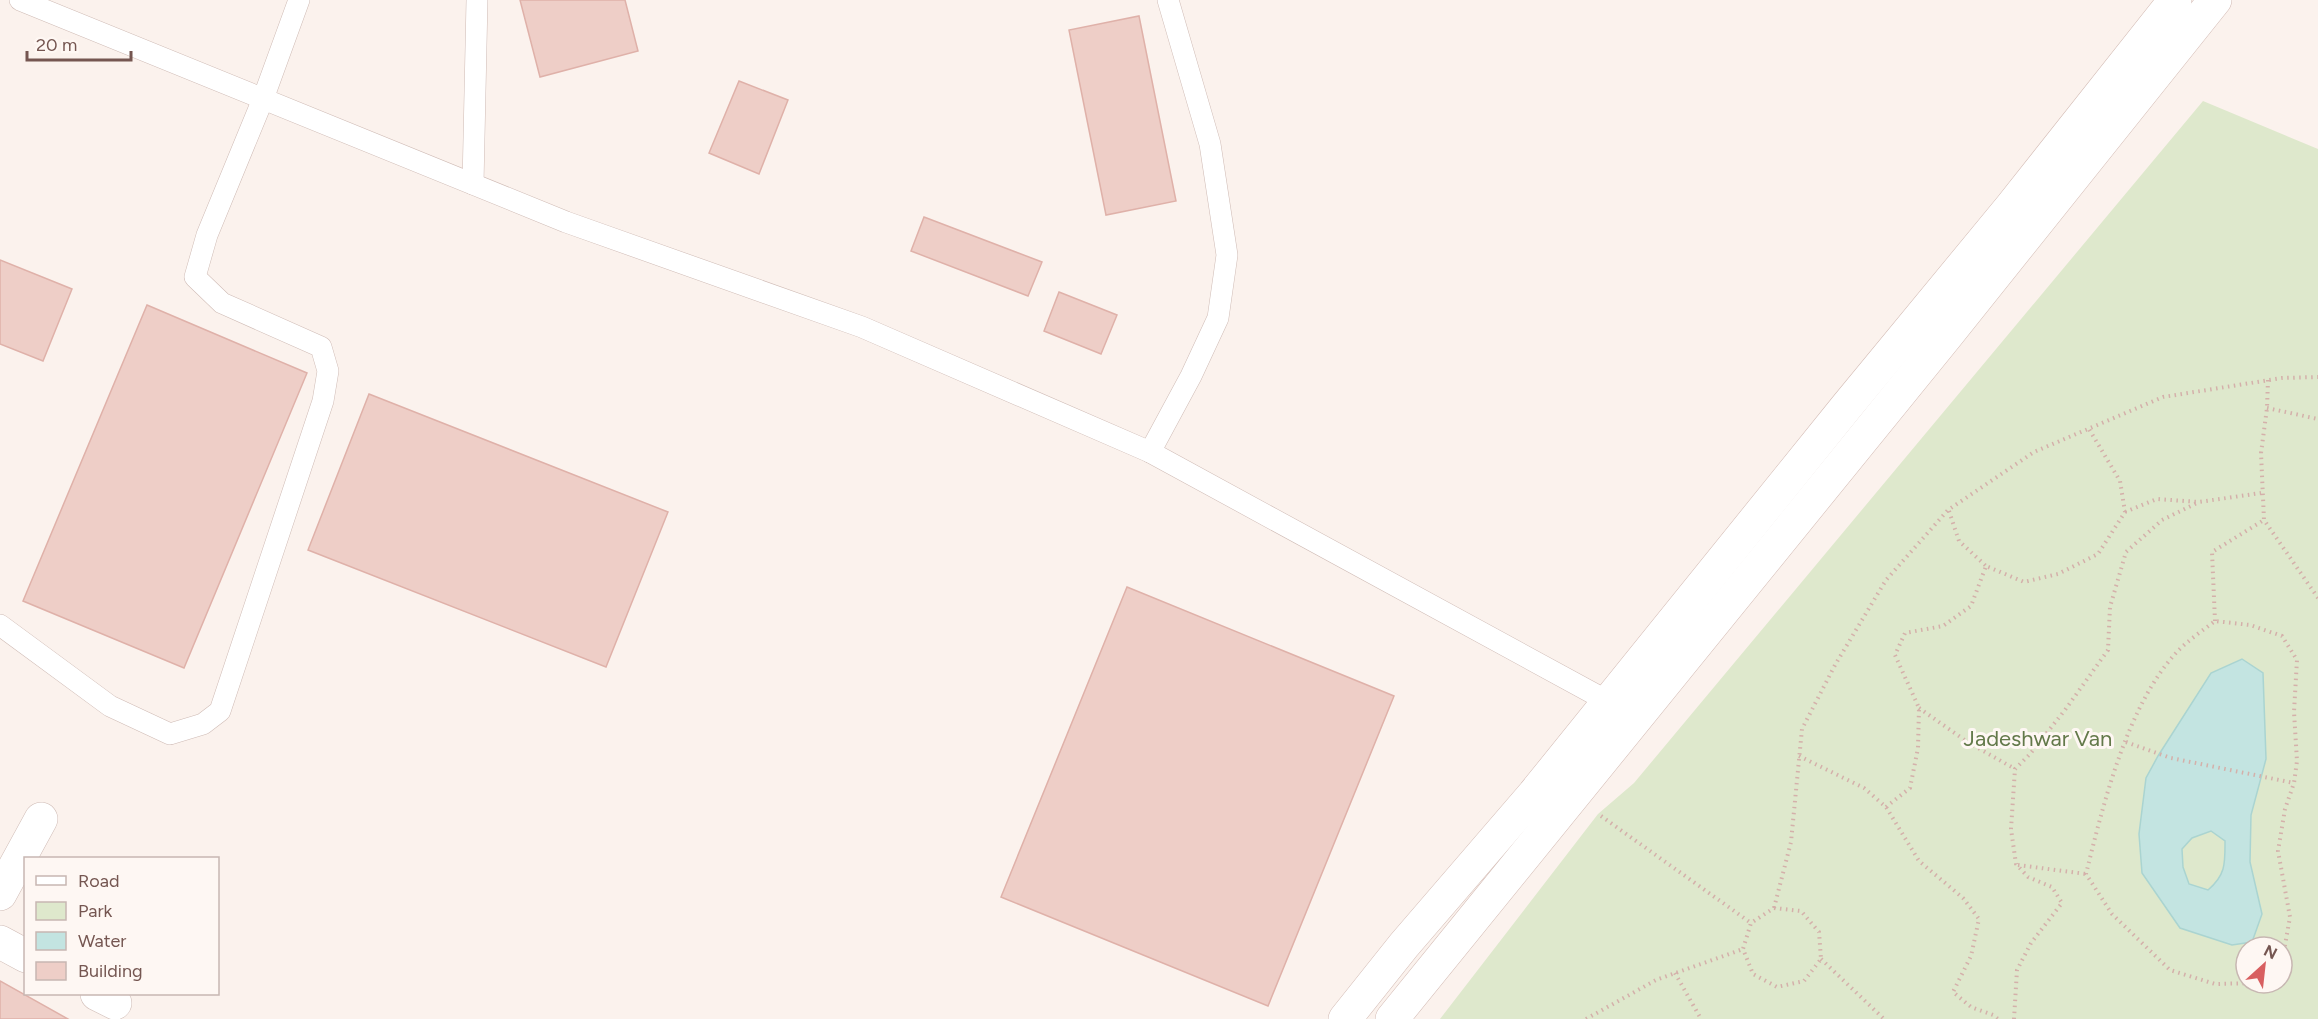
<svg xmlns="http://www.w3.org/2000/svg" width="2318" height="1019" font-family="Figtree,sans-serif">
	<style>
		.green { fill: #dee8cc; fill-rule: evenodd }
		.water { fill: #c3e4e1; stroke: #aad4d1; stroke-width: 1.5; fill-rule: evenodd }
		.building { fill: #eecec7; stroke: #dfb1a9; stroke-width: 1.5 }
		.lines { fill: none; stroke-linecap: round; stroke-linejoin: round }
		.lane-casing { stroke: #cfbbb5; stroke-width: 22 }
		.street-casing { stroke: #cfbbb5; stroke-width: 34 }
		.secondary-casing { stroke: #d2bab3; stroke-width: 34 }
		.path { stroke: #d4b0aa; stroke-width: 4; stroke-dasharray: 1.5 4.5; stroke-linecap: butt }
		.lane { stroke: #fff; stroke-width: 21 }
		.street { stroke: #fff; stroke-width: 33 }
		.secondary { stroke: #fff; stroke-width: 33 }
		.labels { text-anchor: middle; stroke-width: 6; stroke-linejoin: round; paint-order: stroke }
		.park-label { font-size: 22px; fill: #63794a; stroke: #fef7f3 }
	</style>
	<rect width="100%" height="100%" fill="#fbf2ed"/>
	<path class="green" d="M 2203,101 L 2318,149 L 2318,1019 L 1440,1019 L 1598,814 L 1634,783 ZM 2246,947 L 2282,947 L 2282,983 L 2246,983 Z"/>
	<path class="water" d="M 2242,659 L 2263,673 L 2266,759 L 2251,815 L 2250,862 L 2262,914 L 2252,942 L 2232,945 L 2180,928 L 2142,873 L 2139,834 L 2146,778 L 2158,756 L 2211,673 ZM 2211,831 L 2225,841 C 2225,863 2226,875 2208,890 L 2189,884 L 2183,867 L 2182,849 L 2192,838 Z"/>
	<g class="building">
		<path d="M 520,0 L 625,0 L 638,51 L 540,77 Z"/>
		<path d="M 1139,16 L 1176,201 L 1106,215 L 1069,30 Z"/>
		<path d="M 739,81 L 788,100 L 759,174 L 709,153 Z"/>
		<path d="M 924,217 L 1042,262 L 1028,296 L 911,251 Z"/>
		<path d="M 0,260 L 72,289 L 43,361 L 0,344 Z"/>
		<path d="M 1059,292 L 1117,315 L 1101,354 L 1044,331 Z"/>
		<path d="M 147,305 L 307,373 L 184,668 L 23,601 Z"/>
		<path d="M 369,394 L 668,512 L 606,667 L 308,550 Z"/>
		<path d="M 1127,587 L 1394,696 L 1268,1006 L 1001,897 Z"/>
		<path d="M 0,981 L 68,1019 L 0,1019 Z"/>
	</g>
	<g class="lines">
		<defs>
			<g id="lane">
				<path d="M 20,0 L 566,222 L 862,327 L 1150,452 L 1609,702"/>
				<path d="M 473,184 L 477,0"/>
				<path d="M 1150,452 L 1191,376 L 1218,318 L 1227,255 L 1210,144 L 1168,0"/>
				<path d="M 0,625 L 110,706 L 170,734 L 203,724 L 220,711 L 323,401 L 328,371 L 321,347 L 222,303 L 195,277 L 207,235 L 263,99 L 299,0"/>
			</g>
			<g id="street">
				<path d="M 0,894 L 41,819"/>
				<path d="M 0,942 L 26,956"/>
				<path d="M 97,994 L 115,1003"/>
			</g>
			<g id="secondary">
				<path d="M 1345,1019 L 1404,945 L 1534,794 L 1847,406 L 2011,207 L 2175,0"/>
				<path d="M 1392,1019 L 1947,335 L 2215,0"/>
			</g>
		</defs>
		<use href="#lane" class="lane-casing"/>
		<use href="#street" class="street-casing"/>
		<use href="#secondary" class="secondary-casing"/>
		<g class="path">
			<path d="M 2268,380 L 2267,408 L 2261,453 L 2264,520 L 2318,598"/>
			<path d="M 2267,408 L 2318,419"/>
			<path d="M 1949,511 L 1959,541 L 1986,566"/>
			<path d="M 2125,512 L 2157,499 L 2199,502 L 2261,493"/>
			<path d="M 2215,621 L 2212,552 L 2264,520"/>
			<path d="M 1919,708 L 1966,741 L 2015,769"/>
			<path d="M 2126,742 L 2171,758 L 2294,783"/>
			<path d="M 1799,756 L 1864,788 L 1886,807 L 1919,861 L 1963,898 L 1979,919 L 1971,956 L 1953,992 L 1971,1007 L 1993,1015 L 1998,1019"/>
			<path d="M 1886,807 L 1910,788 L 1918,748 L 1919,708 L 1895,655 L 1905,633 L 1943,626 L 1971,606 L 1986,566 L 2024,582 L 2058,574 L 2098,554 L 2125,512 L 2120,481 L 2089,429"/>
			<path d="M 1601,816 L 1751,923"/>
			<path d="M 2018,865 L 2086,874"/>
			<path d="M 1774,908 L 1791,842 L 1802,729 L 1835,665 L 1886,580 L 1948,510 L 2034,452 L 2163,397 L 2282,378 L 2318,377"/>
			<path d="M 1774,908 L 1801,911 L 1819,932 L 1821,959 L 1804,981 L 1777,987 L 1753,974 L 1743,949 L 1751,923 Z"/>
			<path d="M 1821,959 L 1884,1019"/>
			<path d="M 1675,973 L 1701,1019"/>
			<path d="M 2256,983 L 2215,984 L 2170,970 L 2112,914 L 2086,874 C 2103,805 2127,706 2176,653 C 2187,641 2202,631 2215,621 L 2250,625 L 2282,636 L 2297,660 L 2294,712 L 2297,761 L 2294,783 L 2285,809 L 2278,851 L 2290,917 L 2282,962"/>
			<path d="M 1586,1019 L 1656,980 L 1743,949"/>
			<path d="M 2014,1019 L 2017,970 L 2031,943 L 2062,903 L 2052,887 L 2028,877 L 2016,864 L 2011,829 L 2015,769 L 2030,754 L 2065,710 L 2108,650 L 2110,607 L 2126,552 L 2162,520 L 2199,502"/>
		</g>
		<use href="#lane" class="lane"/>
		<use href="#street" class="street"/>
		<use href="#secondary" class="secondary"/>
	</g>
	<g class="labels">
		<g class="park-label">
			<text x="2038" y="746">Jadeshwar Van</text>
		</g>
	</g>
	<rect x="24" y="857" width="195" height="138" fill="#fef7f3" stroke="#c7b7b2" stroke-width="1.5"/>
	<rect x="36" y="876" width="30" height="9" fill="#ffffff" stroke="#c7b7b2" stroke-width="1.5"/>
	<text x="78" y="887" font-size="18" fill="#755651">Road</text>
	<rect x="36" y="902" width="30" height="18" fill="#dee8cc" stroke="#c7b7b2" stroke-width="1.5"/>
	<text x="78" y="917" font-size="18" fill="#755651">Park</text>
	<rect x="36" y="932" width="30" height="18" fill="#c3e4e1" stroke="#c7b7b2" stroke-width="1.5"/>
	<text x="78" y="947" font-size="18" fill="#755651">Water</text>
	<rect x="36" y="962" width="30" height="18" fill="#eecec7" stroke="#c7b7b2" stroke-width="1.5"/>
	<text x="78" y="977" font-size="18" fill="#755651">Building</text>
	<g transform="translate(2264 965) rotate(27)"><circle r="28" fill="#fef7f3" stroke="#c7b7b2" stroke-width="1.5"/>
	<path d="M0-4.5L10 22L0 15L-10 22Z" fill="#d85f60"/>
	<text y="-9" font-size="16" font-weight="bold" text-anchor="middle" fill="#755651">N</text>
	</g>
	<path d="M27 51v9h104v-9" fill="none" stroke="#755651" stroke-width="3"/>
	<text x="36" y="51" font-size="18" fill="#755651" stroke="#fef7f3" stroke-width="4.5" paint-order="stroke">20 m</text>
</svg>
